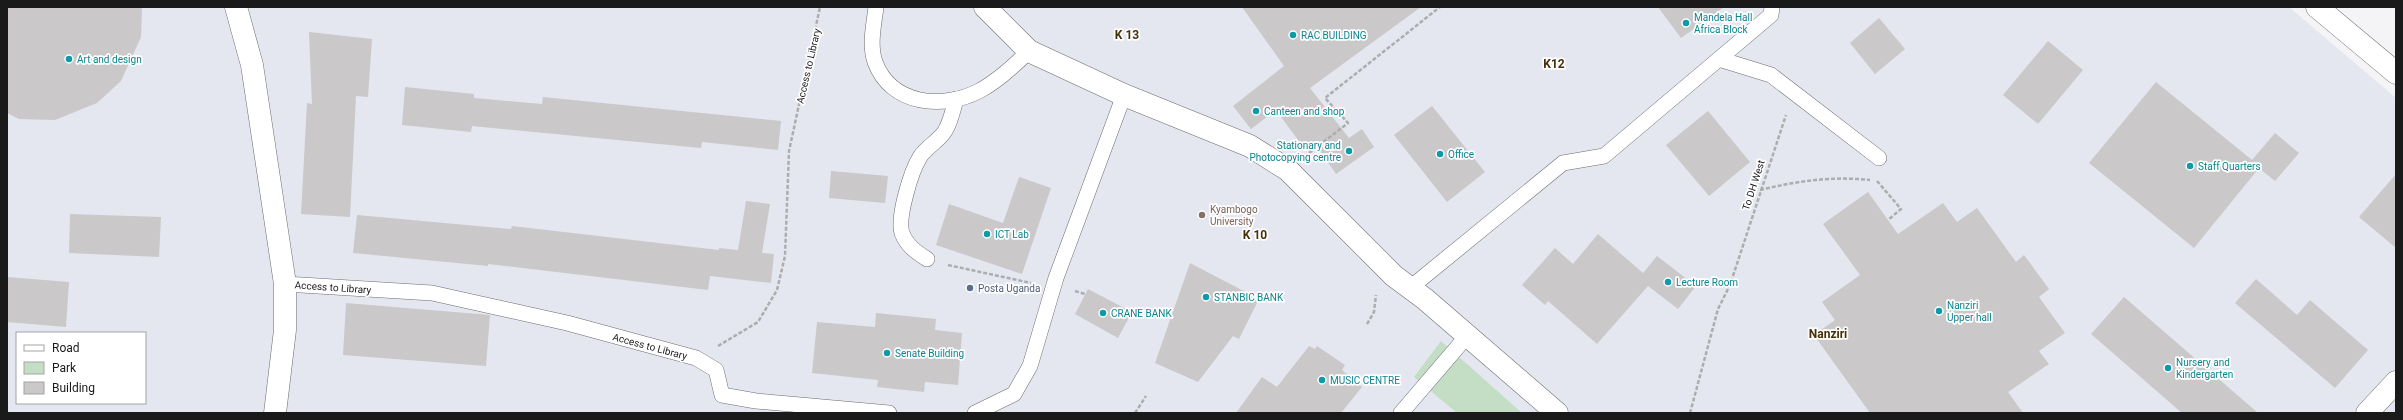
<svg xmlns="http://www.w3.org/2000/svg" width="2403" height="420" font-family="Roboto,sans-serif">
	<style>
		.built { fill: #e4e7f0; fill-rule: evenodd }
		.green { fill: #c4ddc5 }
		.building { fill: #cac8c8 }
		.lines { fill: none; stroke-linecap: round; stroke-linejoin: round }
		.service-casing { stroke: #6c6c6e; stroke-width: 16 }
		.minor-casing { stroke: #6c6c6e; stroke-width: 23 }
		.path { stroke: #adadae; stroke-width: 2.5; stroke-dasharray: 4 2; stroke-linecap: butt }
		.service { stroke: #fff; stroke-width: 15 }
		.minor { stroke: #fff; stroke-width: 22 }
		.culture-dot { fill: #0f9aa8; stroke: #fff; stroke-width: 1.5 }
		.education-dot { fill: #8d6e63; stroke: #fff; stroke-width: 1.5 }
		.service-dot { fill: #5c6f8a; stroke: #fff; stroke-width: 1.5 }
		.labels { text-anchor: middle; stroke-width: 3.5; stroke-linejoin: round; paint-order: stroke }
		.culture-label { font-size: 10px; fill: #0d838f; stroke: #fff; text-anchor: start }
		.street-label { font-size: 10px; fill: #1a1a1b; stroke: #fff }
		.education-label { font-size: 10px; fill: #785e54; stroke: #fff; text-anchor: start }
		.service-label { font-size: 10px; fill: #4e5e75; stroke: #fff; text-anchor: start }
		.quarter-label { font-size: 12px; font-weight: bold; fill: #453009; stroke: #fff }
	</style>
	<rect width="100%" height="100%" fill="#f4f4f6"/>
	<path class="built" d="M 7,7 L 2289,7 L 2396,98 L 2396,413 L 7,413 ZM 17,333 L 145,333 L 145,403 L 17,403 Z"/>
	<path class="green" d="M 1441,341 L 1522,413 L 1457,413 L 1414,377 Z"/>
	<g class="building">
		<path d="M 7,7 L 142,7 L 141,37 L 121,81 L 97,103 L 55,120 L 19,119 L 7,113 Z"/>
		<path d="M 1242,7 L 1421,7 L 1310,88 L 1349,138 L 1362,129 L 1374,147 L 1336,174 L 1313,141 L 1304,148 L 1276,110 L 1251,129 L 1233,106 L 1284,66 Z"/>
		<path d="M 1658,7 L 1724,7 L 1681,38 Z"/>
		<path d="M 1879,18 L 1905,49 L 1875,74 L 1850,43 Z"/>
		<path d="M 309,32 L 372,39 L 368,97 L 356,96 L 350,217 L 301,214 L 307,103 L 312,104 Z"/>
		<path d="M 2048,41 L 2083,70 L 2038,124 L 2003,95 Z"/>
		<path d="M 2156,82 L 2252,160 L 2275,133 L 2299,153 L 2275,181 L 2259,168 L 2194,248 L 2089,163 Z"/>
		<path d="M 405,87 L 474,94 L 474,98 L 542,104 L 543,97 L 781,121 L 778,150 L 702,142 L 701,148 L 472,126 L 471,132 L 402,125 Z"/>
		<path d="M 1432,106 L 1485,172 L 1447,202 L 1394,135 Z"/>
		<path d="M 1708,111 L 1750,162 L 1709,196 L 1666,145 Z"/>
		<path d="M 831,171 L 888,176 L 885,203 L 829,198 Z"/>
		<path d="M 2396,174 L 2396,248 L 2359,217 Z"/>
		<path d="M 1019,177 L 1051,188 L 1022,274 L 936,245 L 949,204 L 1003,223 Z"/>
		<path d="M 1868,192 L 1898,234 L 1943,203 L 1957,222 L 1977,208 L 2016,262 L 2024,255 L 2049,289 L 2039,297 L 2065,333 L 2039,351 L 2049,364 L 2008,392 L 2023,413 L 1870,413 L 1814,335 L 1835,320 L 1822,302 L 1860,275 L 1823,224 Z"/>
		<path d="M 746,201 L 770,204 L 762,253 L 774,254 L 771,283 L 710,276 L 708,290 L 488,264 L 488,266 L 353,253 L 357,215 L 511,229 L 512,226 L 719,250 L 719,248 L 738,250 Z"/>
		<path d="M 70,214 L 161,217 L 159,257 L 69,253 Z"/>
		<path d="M 1598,234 L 1643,273 L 1657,256 L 1696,286 L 1678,309 L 1648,286 L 1597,344 L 1548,301 L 1545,305 L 1522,285 L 1555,248 L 1573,264 Z"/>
		<path d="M 1190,263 L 1259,299 L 1239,339 L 1233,336 L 1198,382 L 1155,363 Z"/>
		<path d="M 7,277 L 69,282 L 66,327 L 7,322 Z"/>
		<path d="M 2256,279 L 2297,315 L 2310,300 L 2368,350 L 2335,388 L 2235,303 Z"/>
		<path d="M 1088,289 L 1132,312 L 1118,338 L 1075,314 Z"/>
		<path d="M 2124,297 L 2258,413 L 2182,413 L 2091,334 Z"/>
		<path d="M 346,303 L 490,315 L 486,366 L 343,355 Z"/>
		<path d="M 876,313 L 936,319 L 935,330 L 962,333 L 958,385 L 925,382 L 924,392 L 877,387 L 878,380 L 812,373 L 817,322 L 875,327 Z"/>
		<path d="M 1309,346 L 1315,349 L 1317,346 L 1345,365 L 1342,370 L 1362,387 L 1341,413 L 1236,413 L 1262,377 L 1277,387 Z"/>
	</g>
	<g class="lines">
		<defs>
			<g id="service">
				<path d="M 876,7 C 874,24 869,45 875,62 C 891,105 942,110 979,91 C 998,81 1014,66 1029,51"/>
				<path d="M 1719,59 L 1771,75 L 1879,158"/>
				<path d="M 927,259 C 916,252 907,246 902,233 C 897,218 911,171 920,157 C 926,147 939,141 945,131 C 951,121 953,110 956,99"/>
				<path d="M 285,284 L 432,293 L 567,323 L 696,358 L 716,370 L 722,395 L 756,401 L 889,413"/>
				<path d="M 1410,288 L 1563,163 L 1604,156 L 1771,15 L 1772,7"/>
				<path d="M 975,413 L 1014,394 L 1030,366 L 1056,278 L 1124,95"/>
				<path d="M 1401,413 L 1467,336"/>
			</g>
			<g id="minor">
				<path d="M 236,7 L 252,65 L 285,284 L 285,330 L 275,413"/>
				<path d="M 985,7 L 1029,51 L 1124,95 L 1250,146 L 1288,170 L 1394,276 L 1425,299 L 1557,413"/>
				<path d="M 2317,7 L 2396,73"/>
				<path d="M 2367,413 L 2396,382"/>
			</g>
		</defs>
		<use href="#service" class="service-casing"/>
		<use href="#minor" class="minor-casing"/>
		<g class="path">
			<path d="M 1309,153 L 1348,123 L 1325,98 L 1440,7"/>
			<path d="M 1877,181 L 1901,209 L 1888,220"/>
			<path d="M 1760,190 C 1797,181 1831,176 1870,180"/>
			<path d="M 948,265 L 1031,283"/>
			<path d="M 1075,291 L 1085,294"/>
			<path d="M 1367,324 L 1374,312 L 1376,295"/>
			<path d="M 718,346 L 758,322 L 777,290 L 785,256 L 789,151 L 820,7"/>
			<path d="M 1135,413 L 1146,396"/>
			<path d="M 1690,413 L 1718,309 L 1730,285 L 1786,115"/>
		</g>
		<use href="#service" class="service"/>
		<use href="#minor" class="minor"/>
	</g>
	<g class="culture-dot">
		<circle cx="1686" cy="23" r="4"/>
		<circle cx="1293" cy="35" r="4"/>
		<circle cx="69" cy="59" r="4"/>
		<circle cx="1256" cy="111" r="4"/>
		<circle cx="1349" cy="151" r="4"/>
		<circle cx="1440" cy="154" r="4"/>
		<circle cx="2190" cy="166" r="4"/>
		<circle cx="987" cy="234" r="4"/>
		<circle cx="1668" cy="282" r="4"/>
		<circle cx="1206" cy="297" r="4"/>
		<circle cx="1939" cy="311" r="4"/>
		<circle cx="1103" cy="313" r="4"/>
		<circle cx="887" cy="353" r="4"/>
		<circle cx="2168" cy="368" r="4"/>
		<circle cx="1322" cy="380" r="4"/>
	</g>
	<circle class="education-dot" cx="1202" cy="215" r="4"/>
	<circle class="service-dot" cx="970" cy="288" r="4"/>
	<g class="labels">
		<g class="culture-label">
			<text x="1694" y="21">Mandela Hall<tspan x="1694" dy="12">Africa Block</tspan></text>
			<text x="1301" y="39">RAC BUILDING</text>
			<text x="77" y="63">Art and design</text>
			<text x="1264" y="115">Canteen and shop</text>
			<text x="1341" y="149" text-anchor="end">Stationary and<tspan x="1341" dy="12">Photocopying centre</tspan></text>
			<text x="1448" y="158">Office</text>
			<text x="2198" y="170">Staff Quarters</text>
			<text x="995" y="238">ICT Lab</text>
			<text x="1676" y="286">Lecture Room</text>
			<text x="1214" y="301">STANBIC BANK</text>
			<text x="1947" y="309">Nanziri<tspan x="1947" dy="12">Upper hall</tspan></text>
			<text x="1111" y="317">CRANE BANK</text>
			<text x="895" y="357">Senate Building</text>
			<text x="2176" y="366">Nursery and<tspan x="2176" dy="12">Kindergarten</tspan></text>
			<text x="1330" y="384">MUSIC CENTRE</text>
		</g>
		<g class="street-label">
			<text transform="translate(808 66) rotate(-77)" y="4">Access to Library</text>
			<text transform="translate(1753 185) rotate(-72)" y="4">To DH West</text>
			<text transform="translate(333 287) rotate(4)" y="4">Access to Library</text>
			<text transform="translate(650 346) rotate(15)" y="4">Access to Library</text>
		</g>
		<g class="education-label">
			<text x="1210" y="213">Kyambogo<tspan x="1210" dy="12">University</tspan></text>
		</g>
		<g class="service-label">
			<text x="978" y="292">Posta Uganda</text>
		</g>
		<g class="quarter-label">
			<text x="1127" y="39">K 13</text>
			<text x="1554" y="68">K12</text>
			<text x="1255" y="239">K 10</text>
			<text x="1828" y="338">Nanziri</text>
		</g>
	</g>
	<rect width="2403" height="420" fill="none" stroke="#1a1a1b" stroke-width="16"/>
	<rect x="16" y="332" width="130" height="72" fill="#ffffff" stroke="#a3a3a4"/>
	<rect x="24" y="345" width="20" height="6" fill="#ffffff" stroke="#a3a3a4"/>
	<text x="52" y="352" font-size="12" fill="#1a1a1b">Road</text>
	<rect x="24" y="362" width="20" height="12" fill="#c4ddc5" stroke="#a3a3a4"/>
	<text x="52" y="372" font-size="12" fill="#1a1a1b">Park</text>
	<rect x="24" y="382" width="20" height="12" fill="#cac8c8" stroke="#a3a3a4"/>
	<text x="52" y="392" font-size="12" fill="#1a1a1b">Building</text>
</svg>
